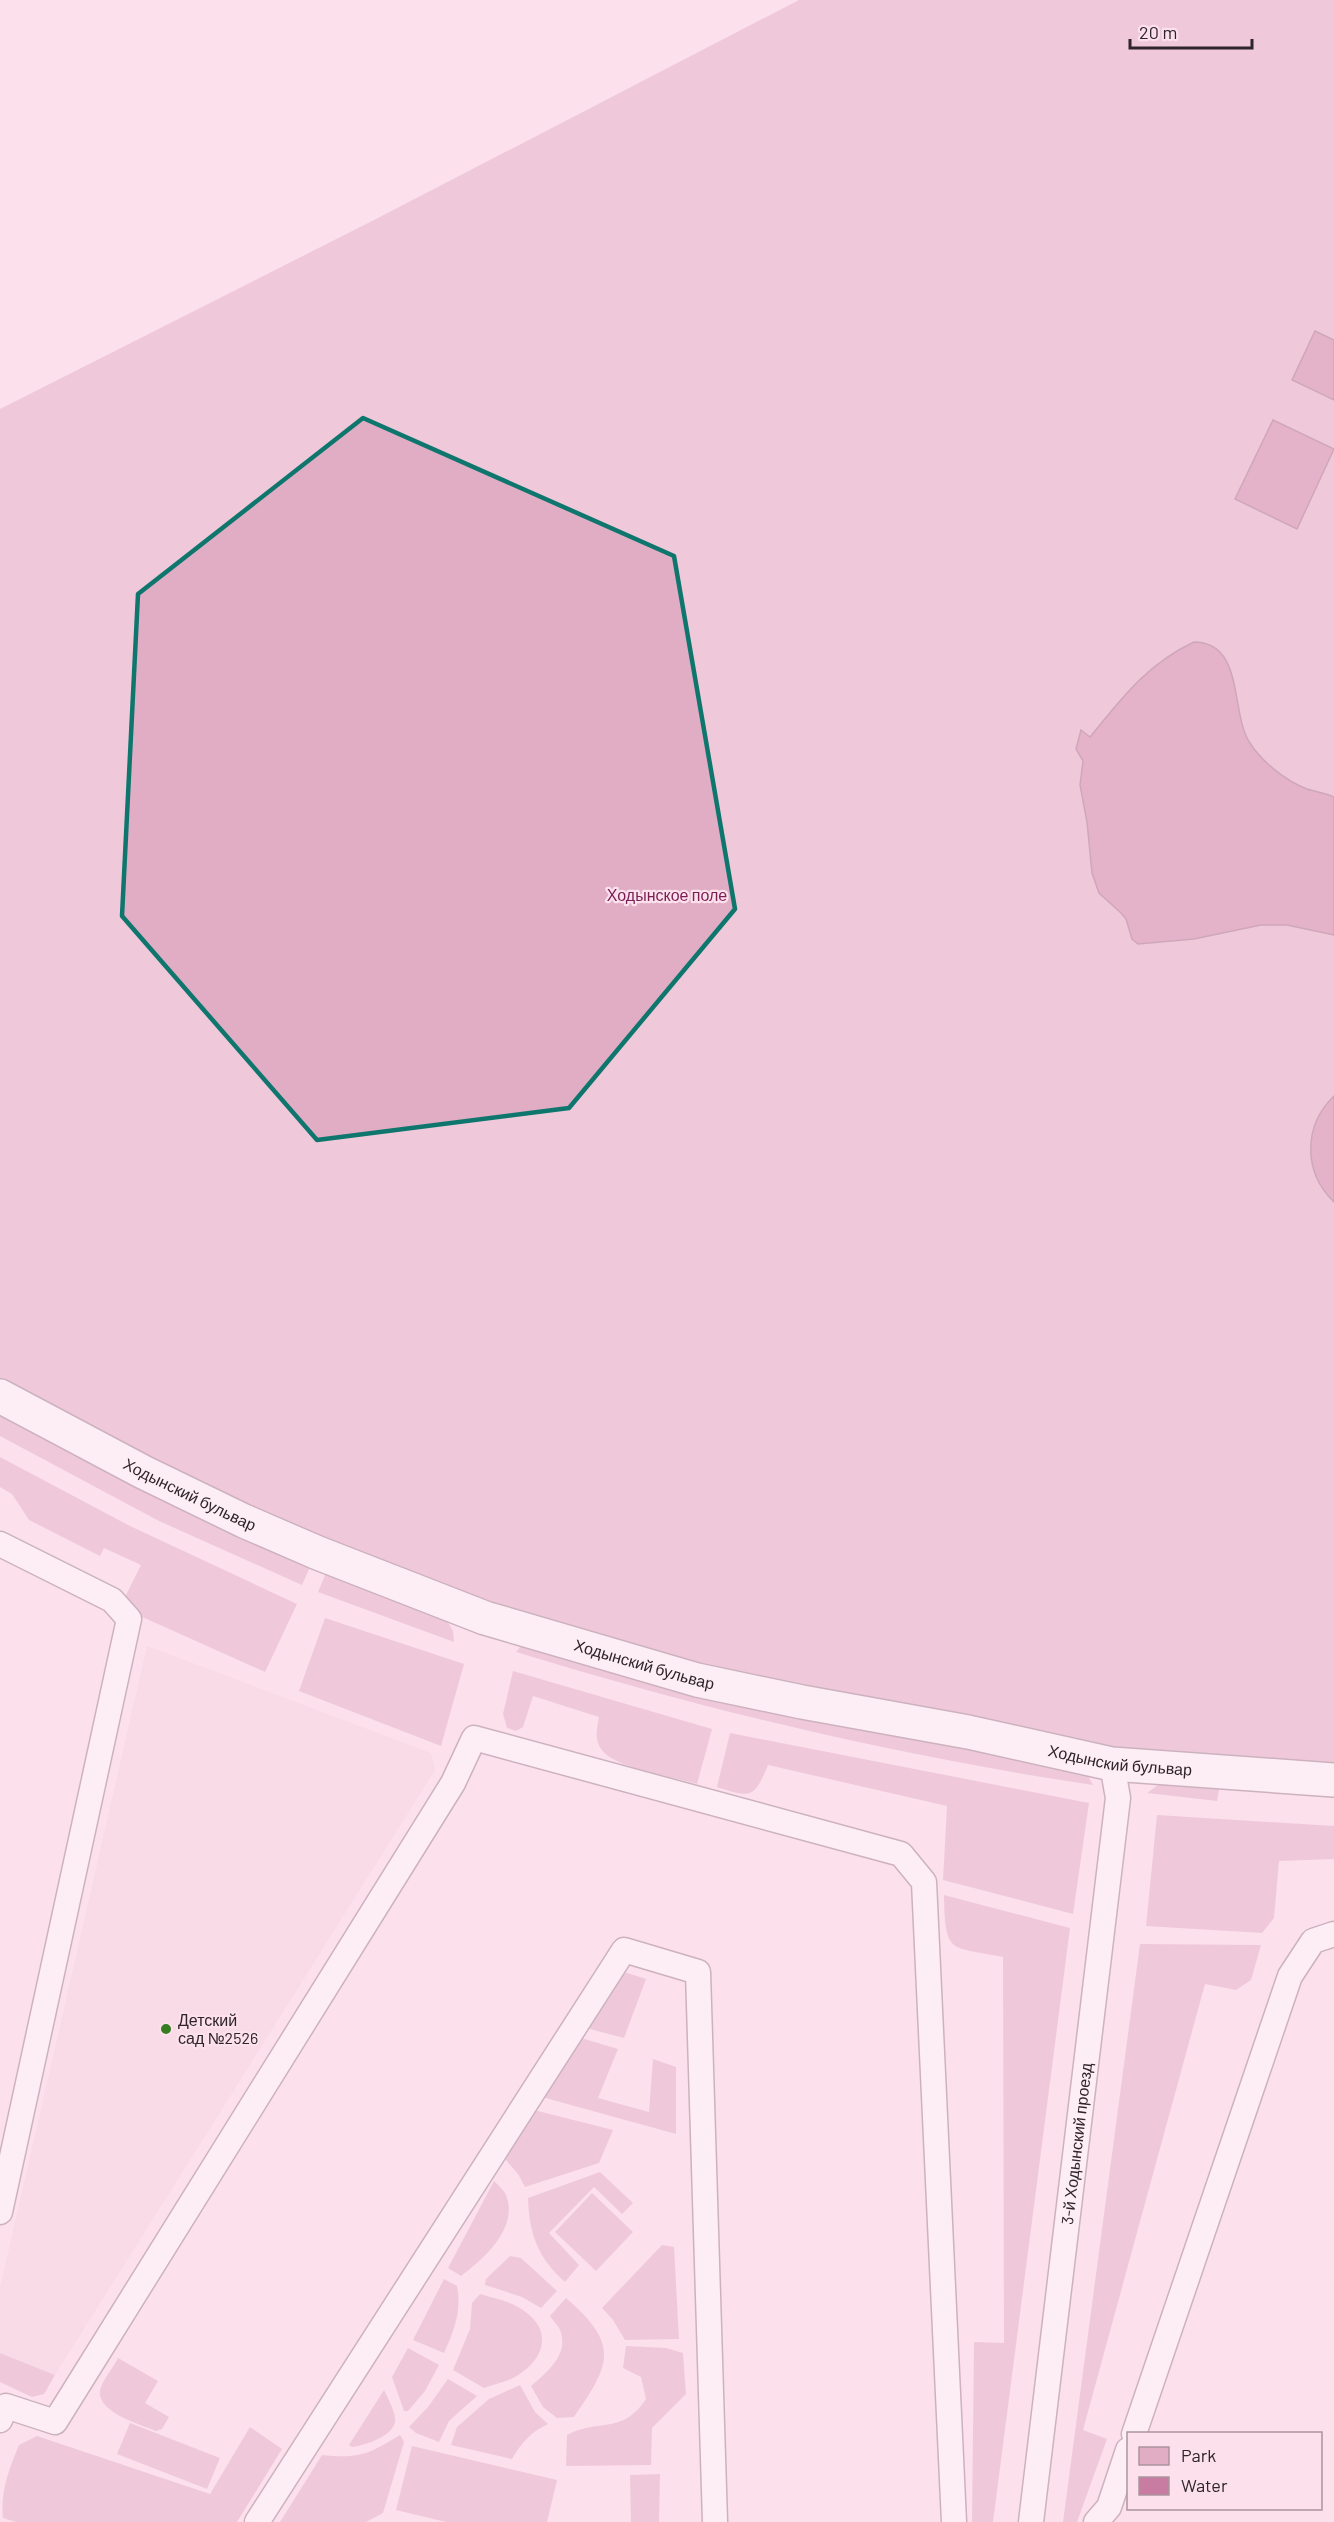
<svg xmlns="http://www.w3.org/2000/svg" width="1334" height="2522" font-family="Barlow,sans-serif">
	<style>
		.built { fill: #f5d2e1 }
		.green { fill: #e0adc4 }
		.water { fill: #c87ca1; stroke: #9a627d; stroke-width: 1.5 }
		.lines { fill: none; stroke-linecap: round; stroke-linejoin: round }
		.service-casing { stroke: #947b86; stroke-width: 27 }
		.pedestrian-casing { stroke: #947b86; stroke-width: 36 }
		.service { stroke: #fff; stroke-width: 24 }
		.pedestrian { stroke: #fff; stroke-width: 33 }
		.marked { fill: none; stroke: #0f766e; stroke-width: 4.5; stroke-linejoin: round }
		.poi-dot { fill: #367d21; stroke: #fce0ec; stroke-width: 2 }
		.labels { text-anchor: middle; stroke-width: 4.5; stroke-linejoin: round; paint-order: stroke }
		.park-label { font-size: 16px; fill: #7a1f54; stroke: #fce0ec }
		.street-label { font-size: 16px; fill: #2e2429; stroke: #fce0ec }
		.poi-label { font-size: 16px; fill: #2e2429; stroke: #fce0ec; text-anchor: start }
	</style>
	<rect width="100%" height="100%" fill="#fce0ec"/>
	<path class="built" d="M 147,1646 L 431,1753 L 435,1770 L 55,2375 L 0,2353 L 0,2288 Z"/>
	<g class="green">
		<path d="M 799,0 L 1334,0 L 1334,1777 L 1144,1761 L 817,1699 L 511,1609 L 299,1528 L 171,1470 L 0,1380 L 0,409 L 374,220 Z"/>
		<path d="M 0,1414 L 182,1510 L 310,1567 L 302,1585 L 159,1521 L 0,1436 Z"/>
		<path d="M 0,1457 L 130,1526 L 297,1604 L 265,1672 L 120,1607 L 141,1565 L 104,1548 L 100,1556 L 29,1520 L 12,1494 L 0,1487 Z"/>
		<path d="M 326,1573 L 447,1621 L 453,1631 L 454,1642 L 318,1592 Z"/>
		<path d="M 325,1618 L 464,1664 L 441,1746 L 299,1691 Z"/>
		<path d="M 522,1645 L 1087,1774 L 1093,1785 C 897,1756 705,1710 516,1652 Z"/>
		<path d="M 513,1671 L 712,1729 L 697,1784 C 674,1777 613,1768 601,1749 C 594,1738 597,1729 599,1717 L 533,1696 L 523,1727 L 516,1731 L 507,1728 L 503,1714 Z"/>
		<path d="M 730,1733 L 1089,1803 L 1073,1914 L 943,1880 L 947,1806 L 768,1765 C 754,1799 751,1798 717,1787 Z"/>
		<path d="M 1162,1782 L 1220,1785 L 1217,1801 L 1147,1793 Z"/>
		<path d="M 1157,1815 L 1334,1826 L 1334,1859 L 1279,1861 L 1274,1918 L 1262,1933 L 1146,1926 Z"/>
		<path d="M 944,1895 L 1070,1928 L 993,2522 L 972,2522 L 974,2342 L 1004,2343 L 1003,1957 C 950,1946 945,1956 944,1895 Z"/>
		<path d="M 1140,1944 L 1261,1945 L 1251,1980 L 1236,1990 L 1205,1984 L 1083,2430 L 1107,2439 L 1077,2522 L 1063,2522 Z"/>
		<path d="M 621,1971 L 646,1979 L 624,2038 L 586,2028 Z"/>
		<path d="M 581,2038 L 618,2049 L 598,2098 L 649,2112 L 653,2059 L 676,2067 L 676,2134 L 542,2097 Z"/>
		<path d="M 534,2110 L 613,2130 L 599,2163 L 525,2187 L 518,2174 L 505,2159 Z"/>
		<path d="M 600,2172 L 633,2203 L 622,2214 L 594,2187 L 549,2233 L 579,2265 L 565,2282 C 538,2258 529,2234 528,2198 Z"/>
		<path d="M 494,2181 C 498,2185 504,2190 506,2195 C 519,2228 484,2259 461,2276 L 448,2268 Z"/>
		<path d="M 592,2193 L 633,2232 L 596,2271 L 555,2232 Z"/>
		<path d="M 662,2245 L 674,2247 L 679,2339 L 625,2340 L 613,2320 L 602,2308 Z"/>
		<path d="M 510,2256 L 521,2258 L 557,2291 L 541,2308 L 522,2297 L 485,2285 L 486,2279 Z"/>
		<path d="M 444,2279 L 457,2286 C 462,2311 454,2330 444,2353 L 413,2340 Z"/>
		<path d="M 480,2294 C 492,2298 506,2300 516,2306 C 553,2325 549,2357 515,2377 C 506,2382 494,2384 484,2388 L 453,2370 L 470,2329 L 472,2303 Z"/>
		<path d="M 566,2298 C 619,2344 612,2363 574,2417 L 557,2418 L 543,2407 L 531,2386 C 546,2373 568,2356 561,2333 C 560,2327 553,2321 550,2316 Z"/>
		<path d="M 626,2346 L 666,2348 L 683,2353 L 686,2394 L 652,2428 L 651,2465 L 566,2466 L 567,2435 C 600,2418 622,2435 646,2399 L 641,2377 L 623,2368 Z"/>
		<path d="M 408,2348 L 439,2365 L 425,2391 L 408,2411 L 404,2411 L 392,2377 Z"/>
		<path d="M 0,2353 L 55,2375 L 44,2394 L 32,2397 L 0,2382 Z"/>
		<path d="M 118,2358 L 158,2381 L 145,2403 L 169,2417 L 162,2429 L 156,2431 C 140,2424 92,2411 101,2387 C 105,2377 113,2368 118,2358 Z"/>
		<path d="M 448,2379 L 477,2396 L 449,2421 L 439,2442 L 416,2433 L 409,2427 L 428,2407 Z"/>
		<path d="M 520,2385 L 535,2412 L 548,2424 C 531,2432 521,2443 512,2459 L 451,2445 L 457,2427 L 489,2399 Z"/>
		<path d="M 384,2390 C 388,2398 393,2408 395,2417 C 398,2435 366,2445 352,2447 L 349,2445 Z"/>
		<path d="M 130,2423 L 220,2458 L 207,2489 L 117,2454 Z"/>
		<path d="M 250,2427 L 282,2449 L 237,2522 L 16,2522 L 3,2518 C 0,2492 9,2469 19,2445 L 37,2436 L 210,2494 Z"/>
		<path d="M 400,2435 L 404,2442 L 383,2513 L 366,2522 L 280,2522 L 322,2455 C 359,2459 369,2454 400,2435 Z"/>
		<path d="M 412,2446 L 557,2480 L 547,2522 L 446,2522 L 396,2510 Z"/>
		<path d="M 660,2474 L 659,2522 L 631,2522 L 630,2475 Z"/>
	</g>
	<g class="water">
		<path d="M 1315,331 L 1334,340 L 1334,400 L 1292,380 Z"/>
		<path d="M 1273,420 L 1334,449 L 1297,529 L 1235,499 Z"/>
		<path d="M 1194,642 C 1245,642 1230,714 1250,743 C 1262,762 1286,781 1307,789 C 1316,792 1326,793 1334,797 L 1334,935 L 1287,925 L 1261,925 L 1194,939 L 1138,944 L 1132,939 L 1126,919 L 1121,913 L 1099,893 L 1092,873 L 1087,822 L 1080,785 L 1083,761 L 1076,749 L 1081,730 L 1090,737 C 1122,698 1147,664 1194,642 Z"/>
		<path d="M 1334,1096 L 1334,1202 C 1303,1172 1303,1126 1334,1096 Z"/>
	</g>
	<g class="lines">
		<defs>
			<g id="service">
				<path d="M 0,1544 L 112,1600 L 129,1619 L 0,2212"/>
				<path d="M 0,2420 L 6,2406 L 55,2422 L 453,1783 L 474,1738 L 901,1854 L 924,1882 L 954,2522"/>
				<path d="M 1134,2434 L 1290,1976 L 1313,1941 L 1334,1934"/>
				<path d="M 257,2522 L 624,1950 L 698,1972 L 715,2522"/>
				<path id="s1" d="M 1031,2522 L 1118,1798 L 1112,1764"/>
				<path d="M 1096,2522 L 1109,2507 L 1128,2450"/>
			</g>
			<g id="pedestrian">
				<path id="s2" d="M 0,1396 L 143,1472 L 244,1521 L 318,1553 L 485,1618 L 697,1680 L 802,1702 L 968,1732 L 1112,1764 L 1334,1780"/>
			</g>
		</defs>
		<use href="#service" class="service-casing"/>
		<use href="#pedestrian" class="pedestrian-casing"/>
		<use href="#service" class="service"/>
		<use href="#pedestrian" class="pedestrian"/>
	</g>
	<path d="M0 0H1334V2522H0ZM 363,418 L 674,556 L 735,909 L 569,1108 L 317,1140 L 122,916 L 138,594 Z" fill="#fce0ec" fill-opacity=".55" fill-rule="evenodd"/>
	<path class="marked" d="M 363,418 L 674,556 L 735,909 L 569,1108 L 317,1140 L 122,916 L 138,594 Z"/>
	<circle class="poi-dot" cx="166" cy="2029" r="6"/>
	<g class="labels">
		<g class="park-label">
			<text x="667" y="901">Ходынское поле</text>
		</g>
		<g class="street-label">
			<text dy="6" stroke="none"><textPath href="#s2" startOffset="214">Ходынский бульвар</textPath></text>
			<text dy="6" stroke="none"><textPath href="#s2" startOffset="700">Ходынский бульвар</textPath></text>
			<text dy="6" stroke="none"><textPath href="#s2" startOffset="1186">Ходынский бульвар</textPath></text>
			<text dy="6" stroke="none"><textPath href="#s1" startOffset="381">3-й Ходынский проезд</textPath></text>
		</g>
		<g class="poi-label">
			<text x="178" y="2026">Детский<tspan x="178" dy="18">сад №2526</tspan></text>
		</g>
	</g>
	<rect x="1127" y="2432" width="195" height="78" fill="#fce0ec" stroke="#aa959e" stroke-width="1.5"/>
	<rect x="1139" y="2447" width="30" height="18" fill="#e0adc4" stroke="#aa959e" stroke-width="1.5"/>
	<text x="1181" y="2462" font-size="18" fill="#2e2429">Park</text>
	<rect x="1139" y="2477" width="30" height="18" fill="#c87ca1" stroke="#aa959e" stroke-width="1.5"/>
	<text x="1181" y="2492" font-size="18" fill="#2e2429">Water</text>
	<path d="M1130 39v9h122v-9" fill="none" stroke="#2e2429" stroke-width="3"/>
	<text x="1139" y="39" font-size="18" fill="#2e2429" stroke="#fce0ec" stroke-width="4.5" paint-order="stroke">20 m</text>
</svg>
